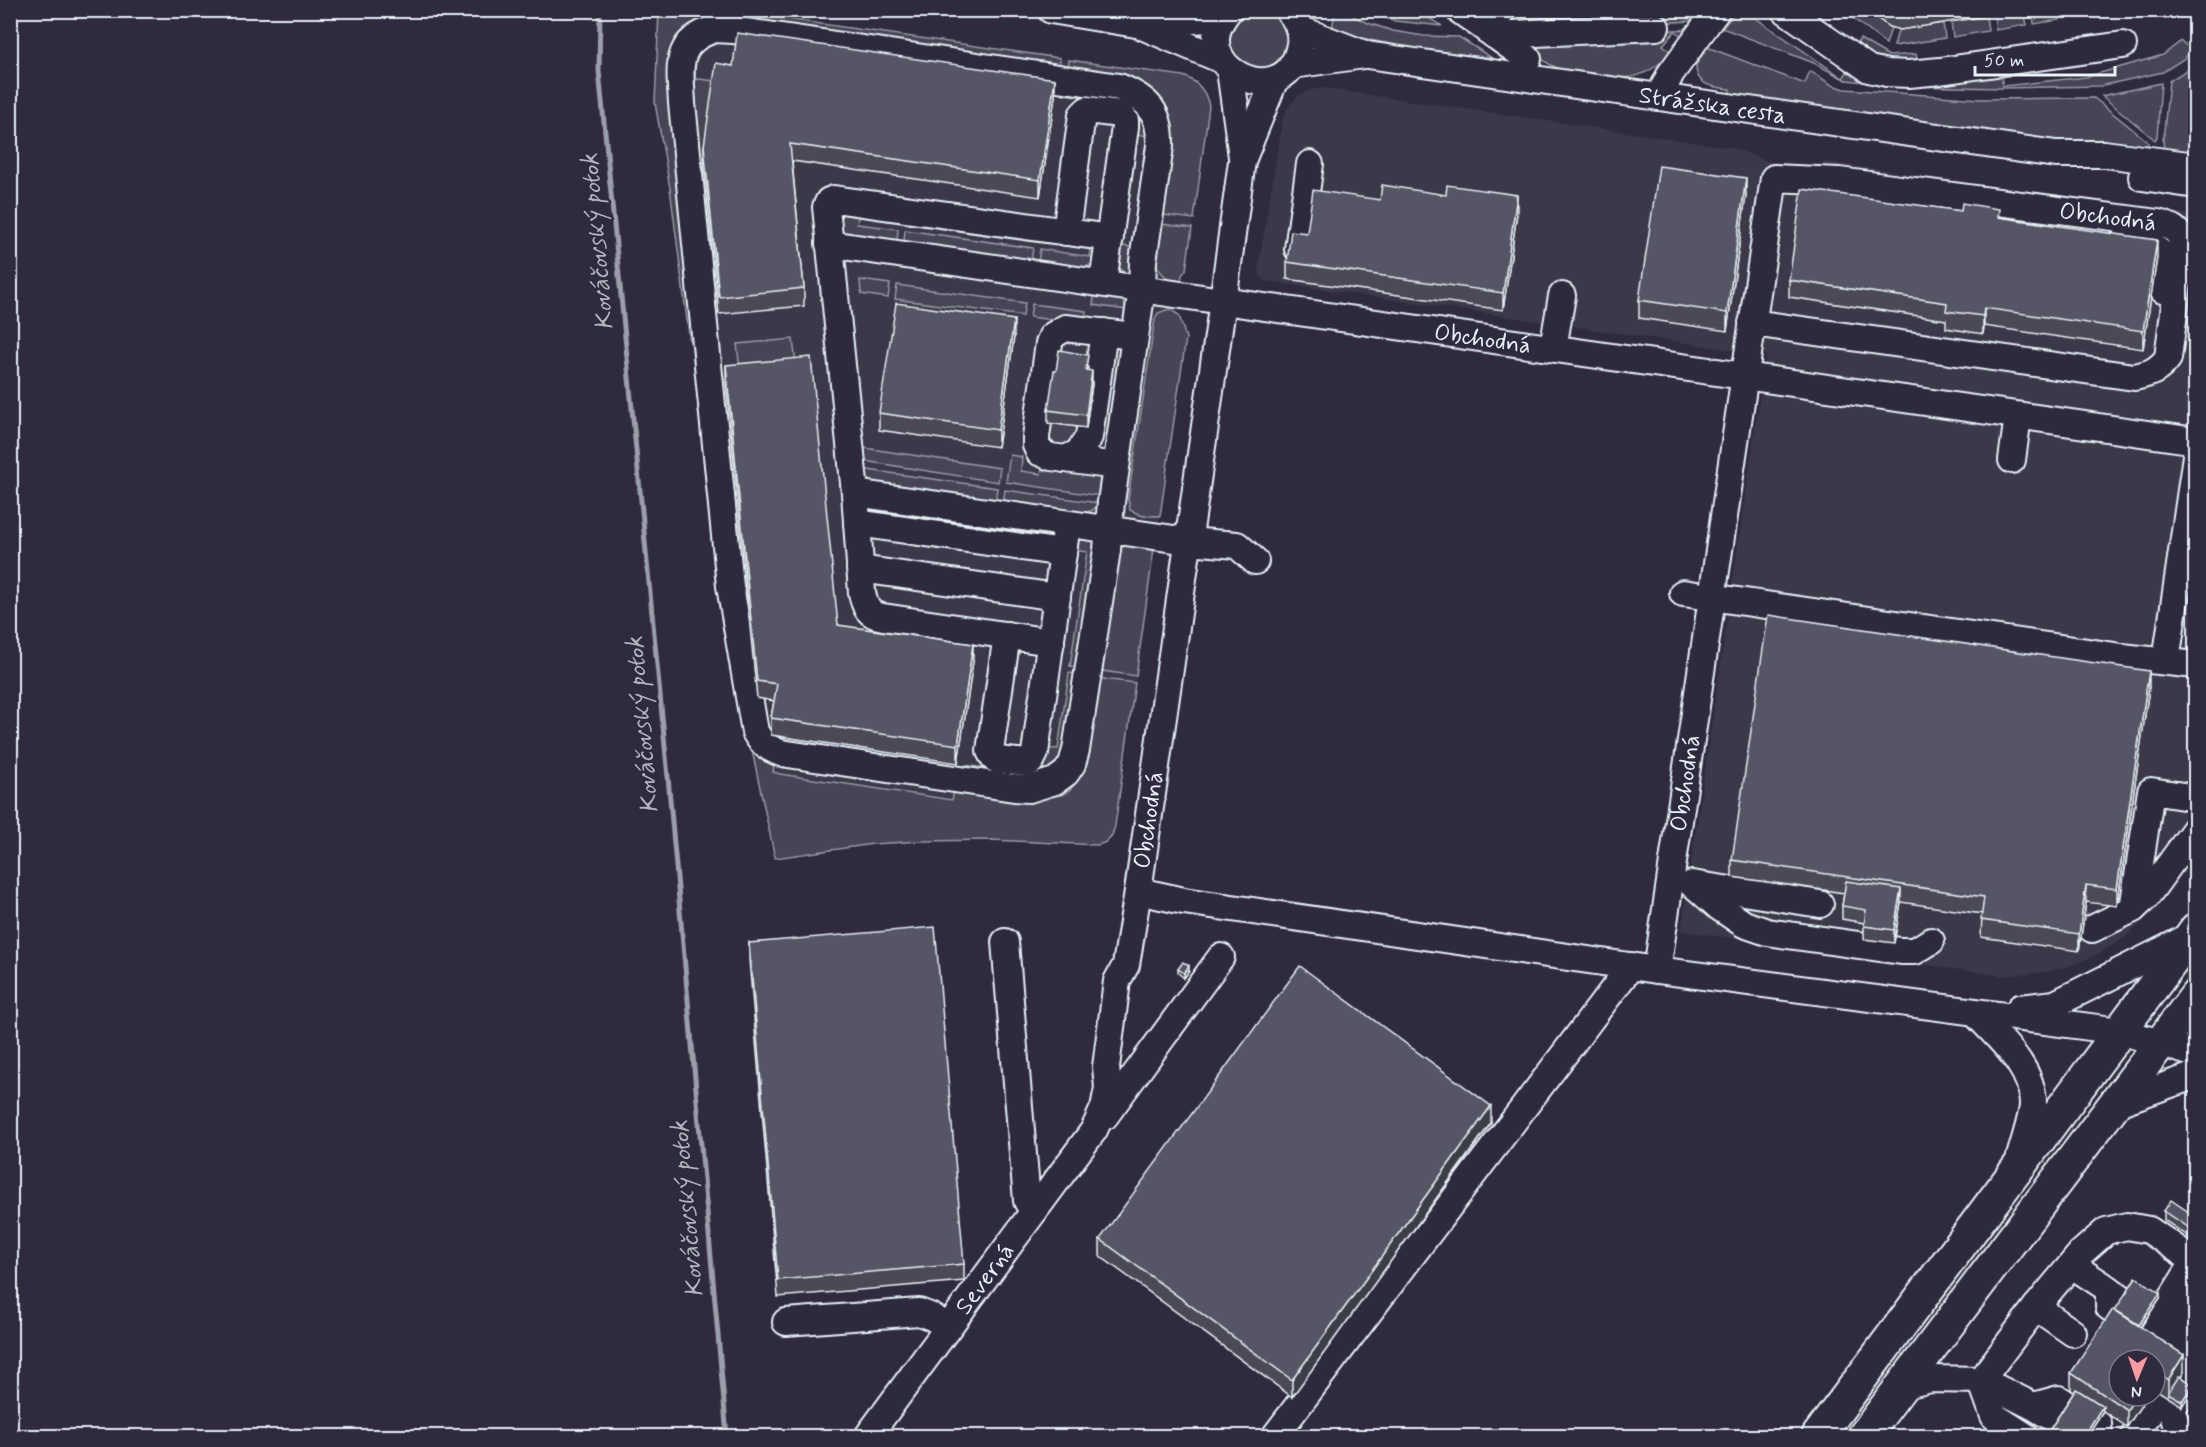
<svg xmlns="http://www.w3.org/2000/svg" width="2206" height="1447" font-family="Mynerve,sans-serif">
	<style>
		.built { fill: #3b3749 }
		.green { fill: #464455; stroke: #979aa6; stroke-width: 1.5 }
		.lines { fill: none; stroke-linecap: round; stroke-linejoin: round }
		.stream { stroke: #9c9fab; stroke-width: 5 }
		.minor-casing { stroke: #e8f1f8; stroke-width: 30 }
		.major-casing { stroke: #e8f1f8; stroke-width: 36 }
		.minor { stroke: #2f2a3d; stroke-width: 26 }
		.major { stroke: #2f2a3d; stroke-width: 32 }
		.wall { fill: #4b4957; stroke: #e8f1f8; stroke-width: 1.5 }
		.shaded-wall { fill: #3d3c47; stroke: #e8f1f8; stroke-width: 1.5 }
		.building { fill: #575565; stroke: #e8f1f8; stroke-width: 1.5 }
		.labels { text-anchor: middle; stroke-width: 5; stroke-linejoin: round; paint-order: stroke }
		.street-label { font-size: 24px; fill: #e8f1f8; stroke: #2f2a3d }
		.water-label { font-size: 26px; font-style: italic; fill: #afb4be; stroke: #2f2a3d }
	</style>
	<rect width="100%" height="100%" fill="#2f2a3d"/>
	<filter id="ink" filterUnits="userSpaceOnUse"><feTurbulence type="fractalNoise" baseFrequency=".0167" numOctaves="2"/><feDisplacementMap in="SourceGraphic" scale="12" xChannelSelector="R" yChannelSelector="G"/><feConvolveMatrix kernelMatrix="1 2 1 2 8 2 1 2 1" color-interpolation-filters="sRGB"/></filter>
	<g filter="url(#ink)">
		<g class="built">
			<path d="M 659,10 L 731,11 L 1183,76 L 1196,82 L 1207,97 L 1209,106 L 1208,116 L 1186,270 L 1182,275 L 1177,312 L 1186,338 L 1115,826 L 1112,835 L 1106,842 L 1089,845 L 991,840 L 922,841 L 873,844 L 775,858 L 751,746 L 713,523 L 670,188 L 655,103 Z"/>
			<path d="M 1323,88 L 1734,148 L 1767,161 L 1806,166 L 1828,162 L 2195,215 L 2195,859 L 2154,912 L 2124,938 L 2099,954 L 2067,967 L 2039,973 L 2004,976 L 1681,931 L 1766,355 L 1265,281 L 1260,276 L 1258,268 L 1283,118 L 1288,107 L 1298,96 L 1310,90 Z"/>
		</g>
		<g class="green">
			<path d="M 1273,10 C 1294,23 1290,37 1286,58 L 1259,74 L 1227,55 L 1232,18 L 1242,11 Z"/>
			<path d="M 1556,10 L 1569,11 L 1571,21 L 1661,11 L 1690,11 L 1686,16 L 1693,21 L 1566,27 L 1497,24 L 1505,16 Z"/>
			<path d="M 659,11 L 731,11 L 1060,58 L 1059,71 L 702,21 C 683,26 670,38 670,59 L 698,342 L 690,343 L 670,188 L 655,103 Z"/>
			<path d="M 1335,11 L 1343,11 L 1368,23 L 1393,31 L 1424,36 L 1459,37 L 1492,58 C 1439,51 1383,47 1332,29 Z"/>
			<path d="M 1364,11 L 1418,11 L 1442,26 L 1395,21 Z"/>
			<path d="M 1737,11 L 1758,11 L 1754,17 L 1843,78 L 1850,68 L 2001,75 L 2003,86 L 2086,77 L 2163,55 L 2181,41 L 2191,50 L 2185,58 L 2163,72 L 2100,86 L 2003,88 L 1902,86 L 1846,80 L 1814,63 L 1722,28 Z"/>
			<path d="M 1848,11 L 1867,11 L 1891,28 L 1886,44 L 1846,13 Z"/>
			<path d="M 2024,11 L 2027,25 L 1996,30 L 1994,15 Z"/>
			<path d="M 2033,11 L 2058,11 L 2060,20 L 2034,24 Z"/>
			<path d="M 1986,16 L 1988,31 L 1953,37 L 1951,22 Z"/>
			<path d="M 1943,23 L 1945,38 L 1894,46 L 1898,30 Z"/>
			<path d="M 1691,29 L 1685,39 L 1675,31 L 1663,45 L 1672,53 C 1644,80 1626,81 1589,75 C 1577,73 1564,72 1553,66 C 1543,61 1534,53 1525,47 L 1656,41 L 1656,31 Z"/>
			<path d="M 1860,39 L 1889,56 L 1916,54 L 1918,66 L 1894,67 L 1853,49 Z"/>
			<path d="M 1707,47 L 1805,84 L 1810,71 L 1832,85 L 1845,89 L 1980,99 L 2094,98 L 2147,141 L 2151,150 L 2147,155 L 1729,96 L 1730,89 C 1714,87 1695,86 1696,65 Z"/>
			<path d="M 1069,60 L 1183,76 C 1198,81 1206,91 1209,106 L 1194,219 L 1156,214 L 1170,123 C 1167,105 1159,91 1143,84 L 1068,72 Z"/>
			<path d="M 2195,65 L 2195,161 L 2164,150 L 2163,141 L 2169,81 Z"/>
			<path d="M 698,79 L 716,81 L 714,261 L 709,262 L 692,83 Z"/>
			<path d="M 2161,83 L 2157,137 L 2155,140 L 2102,96 Z"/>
			<path d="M 1064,84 L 1098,89 L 1140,109 L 1150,137 L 1142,212 L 1136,211 L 1147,136 L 1133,133 L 1118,102 L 1063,94 Z"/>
			<path d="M 859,210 L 857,224 L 898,229 L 897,242 L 842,234 L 836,223 C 841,211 847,212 859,210 Z"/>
			<path d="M 1135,220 L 1141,220 L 1133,274 C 1115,275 1118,259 1117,245 L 1131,247 Z"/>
			<path d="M 1154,223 L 1192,228 L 1186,270 L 1182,275 L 1181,284 C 1149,275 1153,250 1154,223 Z"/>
			<path d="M 905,230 L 1033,248 L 1031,261 L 904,243 Z"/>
			<path d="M 1092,242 L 1095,244 L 1095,261 C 1083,275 1055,265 1038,262 L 1040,249 L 1090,257 Z"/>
			<path d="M 860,280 L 890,284 L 888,298 L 861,294 Z"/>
			<path d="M 897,285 L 1025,303 L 1023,316 L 895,299 Z"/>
			<path d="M 1095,291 L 1122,298 L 1127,310 L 1093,305 Z"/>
			<path d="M 1032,304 L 1086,311 L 1084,324 L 1030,317 Z"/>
			<path d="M 1169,309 L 1179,315 L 1186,338 L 1160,516 L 1143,516 L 1130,510 L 1128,499 L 1155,319 L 1158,313 Z"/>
			<path d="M 793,339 L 796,365 L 740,370 L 737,344 Z"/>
			<path d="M 1048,423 L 1086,428 L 1070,446 L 1055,444 L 1049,438 Z"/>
			<path d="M 864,448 L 1000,468 L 998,482 L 864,461 Z"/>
			<path d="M 1010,455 L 1022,457 L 1021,471 L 1041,474 L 1043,461 L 1100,473 L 1102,478 L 1101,496 L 1006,482 Z"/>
			<path d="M 861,469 L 997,488 L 995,503 L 880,486 L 866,479 Z"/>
			<path d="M 1005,490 L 1099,503 L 1093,510 L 1081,514 L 1003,504 Z"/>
			<path d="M 881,510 L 993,523 L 991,534 L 880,514 Z"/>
			<path d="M 1082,537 L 1096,540 L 1083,668 L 1070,666 L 1087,552 L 1073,550 L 1076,541 Z"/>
			<path d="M 1127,545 L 1154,548 L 1136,676 L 1096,670 L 1113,552 Z"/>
			<path d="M 1069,673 L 1082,675 L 1069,754 L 1044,778 L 963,775 L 965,765 L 1024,773 L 1044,748 L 1058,749 Z"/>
			<path d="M 1095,678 L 1135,683 L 1115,826 L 1112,835 L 1106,842 L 1098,845 L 991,840 L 922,841 L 873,844 L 775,858 L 751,746 L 758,756 L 775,759 L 773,772 L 780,774 L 952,800 L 955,787 C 975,789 1054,804 1068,792 C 1086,777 1092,702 1095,678 Z"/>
		</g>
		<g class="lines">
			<path class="stream" d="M 600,10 L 599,71 L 668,777 L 727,1436"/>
			<defs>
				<g id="minor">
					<path d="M 1051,10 L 1136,24 L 1223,18"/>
					<path d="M 1229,10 C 1180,66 1284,116 1299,49 C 1303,35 1298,21 1288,10"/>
					<path d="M 1459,10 L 1528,59"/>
					<path d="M 1785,10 L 1869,69 L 1887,73 L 1909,74 L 1940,71 L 2123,45"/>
					<path d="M 1142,26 L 1222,60"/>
					<path d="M 715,29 L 733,30 L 1119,87 C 1149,99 1161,113 1160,146 L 1143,261 L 1142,289 L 1111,502 L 1107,550 L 1076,750 L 1072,764 L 1066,773 L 1055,781 L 1029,789 L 1014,788 L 781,753 C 768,748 762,744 755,732 L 730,586 L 682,103 C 680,67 674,41 715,29 Z"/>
					<path id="s1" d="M 1299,29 L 1367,55 L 2056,154 L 2104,154 L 2196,166"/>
					<path d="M 1487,30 L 1502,10"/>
					<path d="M 1494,35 L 1656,27"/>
					<path d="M 1292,65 L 1364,55"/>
					<path d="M 1230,70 L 1242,157"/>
					<path id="s2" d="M 1275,79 L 1242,161 L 1223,301 L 2196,441"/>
					<path d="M 1659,97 L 1671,73 L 1717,10"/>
					<path d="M 2142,177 L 2196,185"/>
					<path d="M 1066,232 L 1082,115 L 1087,110 L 1120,114 L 1125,120 L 1125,127 L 1103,283"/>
					<path d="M 2123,241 L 2153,247 L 2163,255 L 2166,267 L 2163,290"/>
					<path d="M 829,244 L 1223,301 L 1138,891 L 1184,901 L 1657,970 L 2120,1031 L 2196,1054"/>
					<path d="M 1298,249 L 1310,164"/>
					<path d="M 1553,348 L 1562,296"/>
					<path d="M 1065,459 L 1078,453 L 1089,437 L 1104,332"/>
					<path d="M 2012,460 L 2018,416"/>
					<path d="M 1116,466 L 1051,457 L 1039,452 L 1036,445 L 1036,437 L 1049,343 L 1052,336 L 1065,328 L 1134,336"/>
					<path d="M 855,493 L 1188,541 L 1237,545 L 1255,561"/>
					<path d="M 857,523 L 1063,553"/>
					<path d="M 860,569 L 1057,597"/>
					<path d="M 1683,593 L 2122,657 L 2196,665"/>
					<path d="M 1007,635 L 990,751 L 994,758 L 998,760 L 1027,763 L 1031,761 L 1035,753 L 1067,524"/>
					<path d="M 1051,642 L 883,617 C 868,615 865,607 862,593 L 855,493 L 826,207 L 829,201 L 834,199 L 1110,238"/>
					<path d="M 2166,661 L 2196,456"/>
					<path d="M 1692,884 L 1820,904"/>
					<path d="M 1694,885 L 1719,907 L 1744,924 L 1767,932 L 1901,951 L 1915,951 L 1931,941"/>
					<path d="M 2133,909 L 2151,791 L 2196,798"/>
					<path d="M 2092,929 L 2133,909 L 2146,897 L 2196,828"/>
					<path d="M 1005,942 L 1027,1201 L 1034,1211"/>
					<path id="s3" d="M 1657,970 L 1774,178 L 1839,181 L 2158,223 C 2171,226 2180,230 2183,244 L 2168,358 C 2158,371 2150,374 2134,377 L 1752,323"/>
					<path d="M 2020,1008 L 2055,1004 L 2189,937"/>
					<path d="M 1974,1012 C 1998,1038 2034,1067 2033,1105 C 2032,1120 2022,1148 2018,1164"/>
					<path d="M 2117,1103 L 2196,1075"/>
					<path d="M 1105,1116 L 1221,957"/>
					<path d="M 2072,1265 L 2122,1298"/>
					<path d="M 2109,1289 L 2109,1307 L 2149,1334 L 2195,1261"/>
					<path d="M 2036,1307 L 2073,1333"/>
					<path d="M 786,1322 L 919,1312 L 932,1317 L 948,1327"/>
					<path d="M 2159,1356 L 2196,1297"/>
					<path d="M 2179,1369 L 2196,1342"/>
					<path d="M 1981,1380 L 2036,1307 L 2081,1253 L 2106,1231 L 2127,1226 L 2149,1230 L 2196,1262"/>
					<path d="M 1981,1380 L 1994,1416 L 2025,1436"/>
					<path d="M 1901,1386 L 1931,1379 L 1981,1380 L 2033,1406 L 2082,1436"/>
					<path d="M 2033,1406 L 2059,1399 L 2098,1424 L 2099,1436"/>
					<path d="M 2176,1423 L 2171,1410 L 2196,1372"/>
					<path id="s4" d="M 868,1436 L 1094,1130 L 1104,1108 L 1108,1088 L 1106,1067 L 1117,981 L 1126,965 L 1138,891"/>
					<path d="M 1275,1436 L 1631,966"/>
					<path d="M 2134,1436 L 2162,1394"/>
					<path d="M 2194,1436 L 2196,1434"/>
				</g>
				<g id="major">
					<path d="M 1818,1436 L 2196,929"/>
					<path d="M 1864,1436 L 2196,996"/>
				</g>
			</defs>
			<use href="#minor" class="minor-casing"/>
			<use href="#major" class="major-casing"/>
			<use href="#minor" class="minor"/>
			<use href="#major" class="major"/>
		</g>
		<g class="wall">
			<path d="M 1867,10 L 2023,10 L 1900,30 L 1889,27 Z"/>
			<path d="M 733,66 L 1055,96 L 1040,197 L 792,161 L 804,288 L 804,306 L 719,314 L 704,163 L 704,146 Z"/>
			<path d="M 1746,195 L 1727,331 L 1639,318 L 1639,300 Z"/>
			<path d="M 1380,200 L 1517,213 L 1503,310 L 1287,279 L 1287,262 L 1307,233 Z"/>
			<path d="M 1999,217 L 2157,257 L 2143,349 L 1984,326 L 1983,334 L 1946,328 L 1946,320 L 1789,297 L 1789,280 Z"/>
			<path d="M 1014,337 L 998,447 L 879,430 L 879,413 Z"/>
			<path d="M 726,365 L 838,625 L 973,661 L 958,763 L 771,735 L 771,718 L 774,701 L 757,698 L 726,382 Z"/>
			<path d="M 1088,367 L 1088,370 L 1092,384 L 1086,428 L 1048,423 L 1048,410 L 1056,371 Z"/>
			<path d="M 2196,615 L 2196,647 L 2193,647 L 2193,630 Z"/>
			<path d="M 2149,688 L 2117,906 L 2086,902 L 2079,951 L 1981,937 L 1982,914 L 1901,902 L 1894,943 L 1864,939 L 1864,923 L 1842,919 L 1842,906 L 1844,893 L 1732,877 L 1732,860 Z"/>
			<path d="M 749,943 L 964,1264 L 964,1281 L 778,1297 L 749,960 Z"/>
			<path d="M 1178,969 L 1189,971 L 1184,978 L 1178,973 Z"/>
			<path d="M 1491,1123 L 1292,1397 L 1100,1256 L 1100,1239 Z"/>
			<path d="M 2164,1211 L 2196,1217 L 2196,1231 L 2191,1238 L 2164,1220 Z"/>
			<path d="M 2160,1298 L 2141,1327 L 2184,1372 L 2181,1377 L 2193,1389 L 2182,1406 L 2155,1389 L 2155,1360 L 2147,1396 L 2127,1427 L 2103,1411 L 2086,1437 L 2045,1437 L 2074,1392 L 2071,1390 L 2071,1373 L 2115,1310 Z"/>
		</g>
		<g class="shaded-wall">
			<path d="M 1055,79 L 1055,96 L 1040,197 L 1040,180 Z"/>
			<path d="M 1746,178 L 1746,195 L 1727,331 L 1727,313 Z"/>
			<path d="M 1517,195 L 1517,213 L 1503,310 L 1503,293 Z"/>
			<path d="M 2157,240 L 2157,257 L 2143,349 L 2143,331 Z"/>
			<path d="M 1984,308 L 1984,326 L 1983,334 L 1983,316 Z"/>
			<path d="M 1014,320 L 1014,337 L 998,447 L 998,430 Z"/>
			<path d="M 1092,371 L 1092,384 L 1086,428 L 1086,415 Z"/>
			<path d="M 973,644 L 973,661 L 958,763 L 958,745 Z"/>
			<path d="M 2149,671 L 2149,688 L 2117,906 L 2117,889 Z"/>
			<path d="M 2086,885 L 2086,902 L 2079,951 L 2079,934 Z"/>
			<path d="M 1901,889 L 1901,902 L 1894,943 L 1894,930 Z"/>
			<path d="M 1189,966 L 1189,971 L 1184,978 L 1184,973 Z"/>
			<path d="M 1491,1106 L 1491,1123 L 1292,1397 L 1292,1380 Z"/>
			<path d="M 2196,1222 L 2196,1231 L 2191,1238 L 2191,1229 Z"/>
			<path d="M 2160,1293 L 2160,1298 L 2133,1338 L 2133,1334 Z"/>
			<path d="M 2184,1355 L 2184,1372 L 2170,1394 L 2168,1393 L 2168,1397 L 2168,1380 Z"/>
			<path d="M 2193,1385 L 2193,1389 L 2182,1406 L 2182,1401 Z"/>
			<path d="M 2136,1396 L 2147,1396 L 2127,1427 L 2127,1410 Z"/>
			<path d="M 2103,1406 L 2103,1411 L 2086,1437 L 2083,1437 Z"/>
		</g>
		<g class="building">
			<path d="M 737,33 L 1055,79 L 1040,180 L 790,144 L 804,288 L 719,297 L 704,146 L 716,63 L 733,66 Z"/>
			<path d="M 1659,166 L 1746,178 L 1727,313 L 1639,300 Z"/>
			<path d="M 1382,185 L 1446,195 L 1447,185 L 1517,195 L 1503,293 L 1287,262 L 1291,231 L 1307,233 L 1313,190 L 1380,200 Z"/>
			<path d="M 1802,189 L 1961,211 L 1962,203 L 1999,209 L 1998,217 L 2157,240 L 2143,331 L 1984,308 L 1983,316 L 1946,311 L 1947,303 L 1789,280 Z"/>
			<path d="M 896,303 L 1014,320 L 998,430 L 879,413 Z"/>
			<path d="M 1059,350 L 1088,355 L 1086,370 L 1092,371 L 1086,415 L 1048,410 L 1054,371 L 1056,371 Z"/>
			<path d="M 811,357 L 838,625 L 973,644 L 958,745 L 771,718 L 777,684 L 757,681 L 726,365 Z"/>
			<path d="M 1768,615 L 2149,671 L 2117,889 L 2086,885 L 2079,934 L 1981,920 L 1984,897 L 1732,860 Z"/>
			<path d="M 2196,615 L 2196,630 L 2193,630 Z"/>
			<path d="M 1846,881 L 1901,889 L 1894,930 L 1864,926 L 1866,910 L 1842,906 Z"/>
			<path d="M 935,927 L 964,1264 L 778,1280 L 749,943 Z"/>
			<path d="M 1183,962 L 1189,966 L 1184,973 L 1178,969 Z"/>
			<path d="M 1300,966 L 1491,1106 L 1292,1380 L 1100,1239 Z"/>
			<path d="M 2171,1200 L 2196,1217 L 2196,1222 L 2191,1229 L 2164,1211 Z"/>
			<path d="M 2136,1277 L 2160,1293 L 2139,1325 L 2115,1310 Z"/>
			<path d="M 2113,1309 L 2184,1355 L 2168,1380 L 2155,1372 L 2155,1360 L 2119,1360 L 2119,1396 L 2136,1396 L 2127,1410 L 2071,1373 Z"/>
			<path d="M 2179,1376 L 2193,1385 L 2182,1401 L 2168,1393 Z"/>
			<path d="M 2076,1389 L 2103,1406 L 2083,1437 L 2045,1437 Z"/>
		</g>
	</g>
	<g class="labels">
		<g class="street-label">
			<text dy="8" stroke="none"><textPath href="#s1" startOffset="422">Strážska cesta</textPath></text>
			<text dy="8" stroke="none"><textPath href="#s3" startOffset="1137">Obchodná</textPath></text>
			<text dy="8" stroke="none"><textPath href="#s2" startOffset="492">Obchodná</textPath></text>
			<text dy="8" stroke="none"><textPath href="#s3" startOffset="189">Obchodná</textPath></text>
			<text transform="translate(1148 820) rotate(-82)" y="8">Obchodná</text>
			<text dy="8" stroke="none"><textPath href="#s4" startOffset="196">Severná</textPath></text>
		</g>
		<g class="water-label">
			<text transform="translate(596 242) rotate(-95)" y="9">Kováčovský potok</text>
			<text transform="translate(641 725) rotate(-95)" y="9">Kováčovský potok</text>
			<text transform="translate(686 1209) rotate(-95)" y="9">Kováčovský potok</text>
		</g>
	</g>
	<rect width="2206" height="1447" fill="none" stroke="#2f2a3d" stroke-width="36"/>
	<rect x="18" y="18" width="2170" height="1411" fill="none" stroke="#e8f1f8" stroke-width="2" filter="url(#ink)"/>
	<g transform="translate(2137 1378) rotate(182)"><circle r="28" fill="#2f2a3d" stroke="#797a88" stroke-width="1.5"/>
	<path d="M0-4.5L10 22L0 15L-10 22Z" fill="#ff9aa2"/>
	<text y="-9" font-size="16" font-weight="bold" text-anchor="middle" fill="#e8f1f8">N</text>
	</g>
	<path d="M1975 66v9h140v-9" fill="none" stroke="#e8f1f8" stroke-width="3"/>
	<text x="1984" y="66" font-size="18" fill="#e8f1f8" stroke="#2f2a3d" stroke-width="4.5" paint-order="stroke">50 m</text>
</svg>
